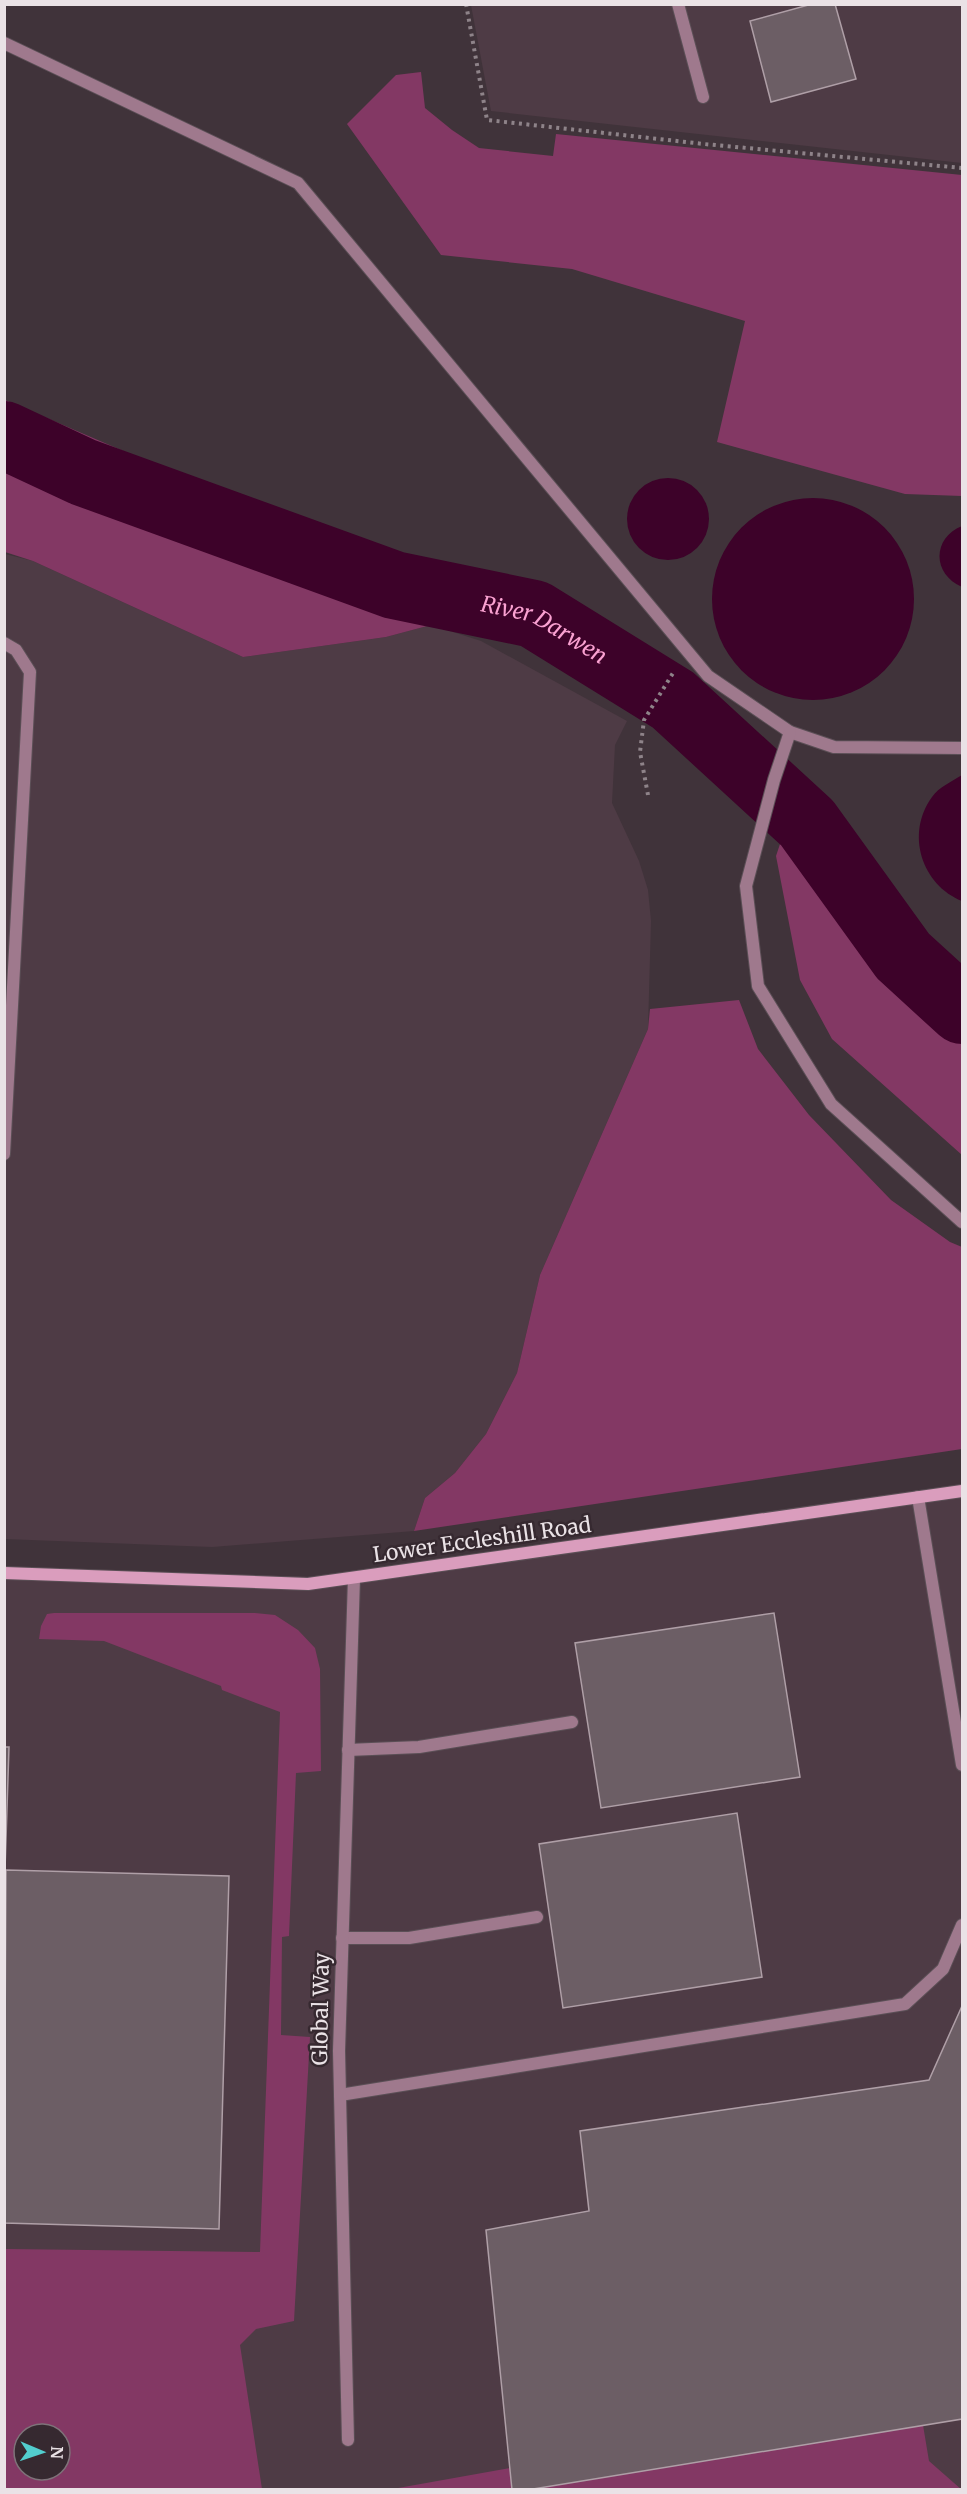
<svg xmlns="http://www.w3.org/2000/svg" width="967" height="2494" font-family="Merriweather,serif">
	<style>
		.built { fill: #4e3b45; fill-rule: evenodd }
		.green { fill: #833864; fill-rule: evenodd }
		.water { fill: #3d0229 }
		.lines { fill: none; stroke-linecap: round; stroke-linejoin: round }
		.river { stroke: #3d0229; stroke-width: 68 }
		.building { fill: #6c5e65; stroke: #af9fa7; stroke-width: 1.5 }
		.lane-casing { stroke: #5b4f56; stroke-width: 14 }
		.secondary-casing { stroke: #5b4f56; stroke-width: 14 }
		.path { stroke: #8e8389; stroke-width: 4; stroke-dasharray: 3 4.5; stroke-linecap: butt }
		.lane { stroke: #9f798d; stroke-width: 12 }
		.secondary { stroke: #da9dbd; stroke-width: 12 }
		.labels { text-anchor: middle; stroke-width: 5; stroke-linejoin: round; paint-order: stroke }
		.street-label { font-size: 21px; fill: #eae2e6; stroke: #362930 }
		.water-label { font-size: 22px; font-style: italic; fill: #faa1d1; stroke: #362930 }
	</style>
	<rect width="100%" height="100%" fill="#40333a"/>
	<g class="built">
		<path d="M 471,5 L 962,5 L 962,163 L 491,111 Z"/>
		<path d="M 5,554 L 33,561 L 243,657 L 386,637 L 431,625 L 481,641 L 627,721 L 615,745 L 612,803 L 639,861 L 648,890 L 651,921 L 648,1029 L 540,1275 L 517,1373 L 486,1434 L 455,1473 L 425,1498 L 414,1531 L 212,1547 L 5,1539 Z"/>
		<path d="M 962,1492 L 962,2489 L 5,2489 L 4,1568 L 354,1578 ZM 24,2434 L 60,2434 L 60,2470 L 24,2470 Z"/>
	</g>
	<g class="green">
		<path d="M 421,72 L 425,108 L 452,130 L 479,148 L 553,156 L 556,134 L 962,175 L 962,496 L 905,494 L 717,442 L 745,321 L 572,269 L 441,255 L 347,124 L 396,75 Z"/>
		<path d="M 5,400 L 297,526 L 103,458 L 5,415 Z"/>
		<path d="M 5,443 L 431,625 L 386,637 L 243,657 L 33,561 L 5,552 Z"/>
		<path d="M 788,820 L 891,965 L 962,1034 L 962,1155 L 832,1039 L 800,980 L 776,856 Z"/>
		<path d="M 739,1000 L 758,1049 L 809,1115 L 891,1200 L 950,1242 L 962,1247 L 962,1449 L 414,1531 L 425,1498 L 455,1473 L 486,1434 L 517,1373 L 540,1275 L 648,1029 L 650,1009 Z"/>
		<path d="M 54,1613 L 255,1613 L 275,1615 L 298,1630 L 315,1648 L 320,1669 L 321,1771 L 296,1773 L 289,1936 L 282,1937 L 281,2035 L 310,2037 L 294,2321 L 256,2329 L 240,2345 L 262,2489 L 5,2489 L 5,2249 L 260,2252 L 280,1712 L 222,1690 L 221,1686 L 104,1641 L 39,1639 L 41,1626 L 47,1614 ZM 24,2434 L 60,2434 L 60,2470 L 24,2470 Z"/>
		<path d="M 923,2425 L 929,2461 L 962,2490 L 527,2490 Z"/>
		<path d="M 510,2468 L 512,2490 L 387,2490 Z"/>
	</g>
	<g class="water">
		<circle cx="668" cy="519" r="41"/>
		<circle cx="813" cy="599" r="101"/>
		<path d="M 962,526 L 962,587 C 932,574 932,538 962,526 Z"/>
		<path d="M 962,775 L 962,901 C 922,885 905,834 932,797 C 939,787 951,782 962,775 Z"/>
	</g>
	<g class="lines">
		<path class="river" id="s1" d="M 4,435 L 83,472 L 394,585 L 534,614 L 673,700 L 807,823 L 903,956 L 962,1010"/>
	</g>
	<g class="building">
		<path d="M 812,4 L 835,4 L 856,79 L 771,102 L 750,21 Z"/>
		<path d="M 774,1613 L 800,1777 L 601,1808 L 575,1643 Z"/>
		<path d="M 4,1747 L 9,1747 L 4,1901 Z"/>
		<path d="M 737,1813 L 762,1977 L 563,2008 L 539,1844 Z"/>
		<path d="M 6,1870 L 229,1876 L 219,2229 L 4,2223 Z"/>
		<path d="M 962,2006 L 962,2419 L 527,2490 L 512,2490 L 486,2230 L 589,2211 L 580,2131 L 929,2080 Z"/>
	</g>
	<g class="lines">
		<defs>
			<g id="lane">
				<path d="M 678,4 L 703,97"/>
				<path d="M 4,43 L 298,183 L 708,676 L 790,732 L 834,747 L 962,748"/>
				<path d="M 4,643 L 16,650 L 30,672 L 4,1154"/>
				<path d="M 790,732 L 774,780 L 746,886 L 758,986 L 831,1104 L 962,1222"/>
				<path d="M 918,1497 L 962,1765"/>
				<path d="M 348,1750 L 419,1747 L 572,1722"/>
				<path d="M 342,1938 L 409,1938 L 537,1917"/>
				<path d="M 340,2095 L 905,2004 L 943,1969 L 962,1925"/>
				<path d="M 348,2440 L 339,2051 L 354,1578"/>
			</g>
			<path id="secondary" d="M 4,1573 L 308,1584 L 962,1491"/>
		</defs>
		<use href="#lane" class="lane-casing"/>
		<use href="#secondary" class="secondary-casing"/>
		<g class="path">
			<path d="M 466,4 L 487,120 L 704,144 L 962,168"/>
			<path d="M 648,795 L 640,752 L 644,720 L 673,673"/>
		</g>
		<use href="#lane" class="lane"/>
		<use href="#secondary" class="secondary"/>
	</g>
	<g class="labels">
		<g class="street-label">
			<text transform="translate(482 1540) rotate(-8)" y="7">Lower Eccleshill Road</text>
			<text transform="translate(321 2009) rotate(-89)" y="7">Global Way</text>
		</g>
		<g class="water-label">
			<text dy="8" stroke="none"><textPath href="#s1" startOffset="576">River Darwen</textPath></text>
		</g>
	</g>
	<rect width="967" height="2494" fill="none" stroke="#eae2e6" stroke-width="12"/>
	<g transform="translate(42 2452) rotate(92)"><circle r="28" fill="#362930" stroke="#7e7379" stroke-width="1.5"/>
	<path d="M0-4.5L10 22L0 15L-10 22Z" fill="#52cdce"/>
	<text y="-9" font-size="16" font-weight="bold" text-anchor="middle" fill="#eae2e6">N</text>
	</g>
</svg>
